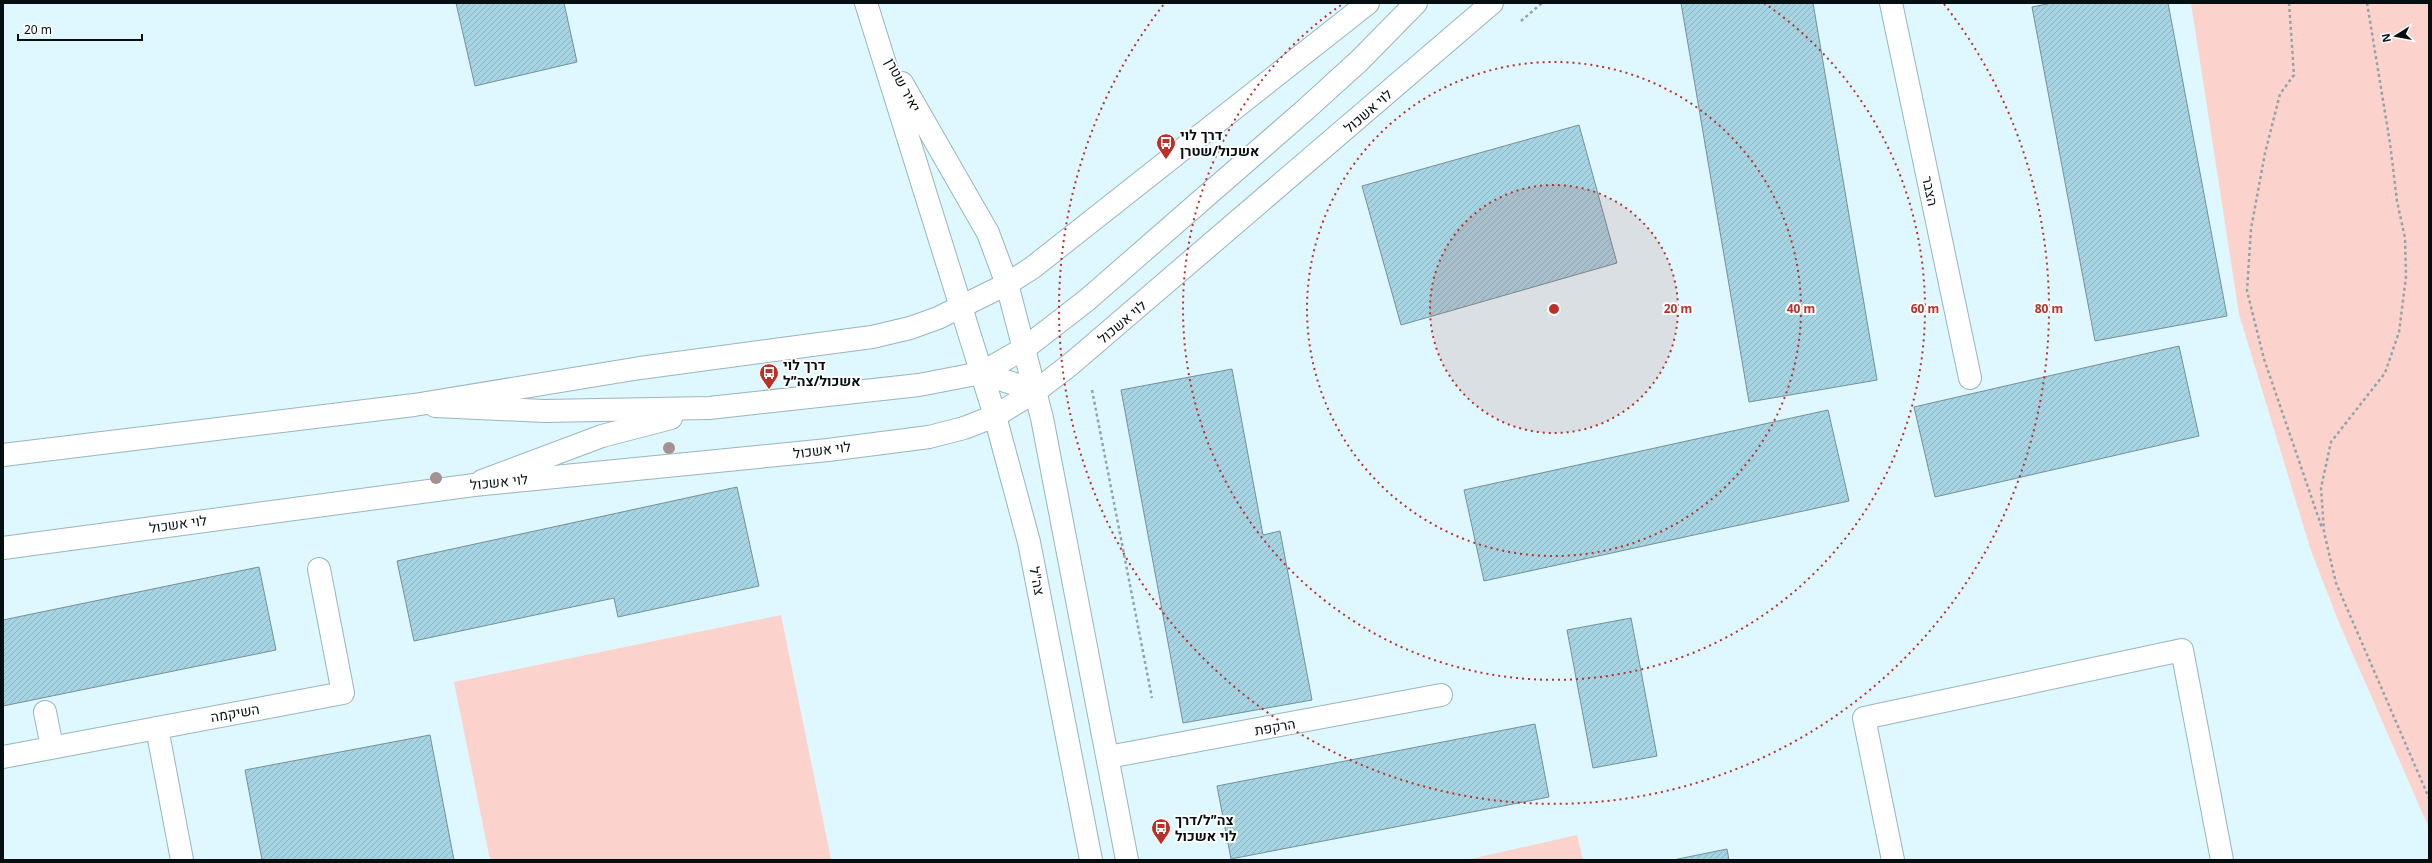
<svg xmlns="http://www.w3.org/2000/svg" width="2432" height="863" font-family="'Noto Sans',Heebo,sans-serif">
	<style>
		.green { fill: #fbd3cc }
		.building { fill: url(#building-hatch); stroke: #759099 }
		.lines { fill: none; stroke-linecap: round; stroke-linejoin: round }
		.minor-casing { stroke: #99b5be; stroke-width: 24 }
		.major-casing { stroke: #99b5be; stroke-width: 24 }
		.path { stroke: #92a4aa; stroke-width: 2.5; stroke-dasharray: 3 3; stroke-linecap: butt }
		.minor { stroke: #fff; stroke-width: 22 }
		.major { stroke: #fff; stroke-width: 22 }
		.tree { fill: #a69191 }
		.ring { fill: none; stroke: #bd3027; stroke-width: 2; stroke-dasharray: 2 4 }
		.labels { text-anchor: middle; stroke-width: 4; stroke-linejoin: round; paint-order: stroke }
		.street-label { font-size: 14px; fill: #050e11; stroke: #fff }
		.poi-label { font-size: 14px; font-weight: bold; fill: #050e11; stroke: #fff; text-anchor: start }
		.centre { fill: #bd3027; stroke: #fff; stroke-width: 2 }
		.ring-label { font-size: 12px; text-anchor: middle; font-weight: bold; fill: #bd3027; stroke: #fff; stroke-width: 4; stroke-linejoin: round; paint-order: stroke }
	</style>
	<defs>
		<pattern id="building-hatch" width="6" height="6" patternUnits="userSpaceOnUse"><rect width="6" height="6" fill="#a6d4e2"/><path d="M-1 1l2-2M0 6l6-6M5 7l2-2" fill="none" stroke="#8db5c1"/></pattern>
	</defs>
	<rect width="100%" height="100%" fill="#dff7fe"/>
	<g class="green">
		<path d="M 2191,3 L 2429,3 L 2429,828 L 2340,625 L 2311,551 L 2239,314 Z"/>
		<path d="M 781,615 L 831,859 L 490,860 L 454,682 Z"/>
		<path d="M 1577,835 L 1583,860 L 1466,860 Z"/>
	</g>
	<g class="building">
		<path d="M 456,3 L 564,3 L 577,62 L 475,86 Z"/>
		<path d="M 1681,3 L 1813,3 L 1877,380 L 1749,402 Z"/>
		<path d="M 2052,3 L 2168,3 L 2227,316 L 2095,341 L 2032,7 Z"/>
		<path d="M 1579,125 L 1617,263 L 1401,325 L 1362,186 Z"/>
		<path d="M 2179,346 L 2199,436 L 1935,497 L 1914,407 Z"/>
		<path d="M 1232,369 L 1263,535 L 1280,531 L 1312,700 L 1183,723 L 1121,390 Z"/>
		<path d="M 1828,410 L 1849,501 L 1484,581 L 1464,490 Z"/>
		<path d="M 737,487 L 759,586 L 618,617 L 614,598 L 414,641 L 397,561 Z"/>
		<path d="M 259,567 L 276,650 L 3,706 L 3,620 Z"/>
		<path d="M 1631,618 L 1657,756 L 1593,768 L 1567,630 Z"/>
		<path d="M 1535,724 L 1549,797 L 1231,859 L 1217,786 Z"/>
		<path d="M 430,735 L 454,860 L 262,860 L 245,770 Z"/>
		<path d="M 1727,849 L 1729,860 L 1673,860 Z"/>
	</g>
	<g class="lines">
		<defs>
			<g id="minor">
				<path d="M 866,3 L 995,416 L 1029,542 L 1091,860"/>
				<path d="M 1891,3 L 1970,378"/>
				<path d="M 902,83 L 988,233 L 1007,284 L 1042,418 L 1127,860"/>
				<path d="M 435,406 L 544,411 L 709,408 L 919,385 L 981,373 L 1025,348 L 1087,300 L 1305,110 L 1359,61 L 1416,3"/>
				<path d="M 482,481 L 602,436 L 671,418"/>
				<path d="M 45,712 L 52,747"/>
				<path d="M 157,728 L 182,860"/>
				<path d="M 3,757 L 343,693 L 319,569"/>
				<path d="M 1108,757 L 1441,695"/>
				<path d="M 1893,860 L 1864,718 L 2182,650 L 2222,860"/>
			</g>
			<g id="major">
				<path d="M 981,373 L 1036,391"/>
				<path d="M 3,455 L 414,405 L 640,368 L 872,337 L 910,328 L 938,318 L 1007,284 L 1032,268 L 1368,3"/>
				<path d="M 3,548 L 474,485 L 828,450 L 929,437 L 964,428 L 995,416 L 1036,391 L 1071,364 L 1492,3"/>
			</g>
		</defs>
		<use href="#minor" class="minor-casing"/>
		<use href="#major" class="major-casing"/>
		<g class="path">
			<path d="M 2289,3 L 2294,75 L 2280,94 L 2265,153 L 2251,229 L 2247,291 L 2264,359 L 2322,528"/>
			<path d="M 2367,3 L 2390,143 L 2397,201 L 2405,238 L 2406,277 L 2399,332 L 2385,373 L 2331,442 L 2321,488 L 2324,532 L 2336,583 L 2429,798"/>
			<path d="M 1521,21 L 1542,3"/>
			<path d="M 1092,390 L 1152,698"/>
		</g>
		<use href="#minor" class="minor"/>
		<use href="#major" class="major"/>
	</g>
	<g class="tree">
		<circle cx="669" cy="448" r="6"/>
		<circle cx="436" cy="478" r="6"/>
	</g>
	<circle cx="1554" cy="309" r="124" fill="#bd3027" fill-opacity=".12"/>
	<g class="ring">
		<circle cx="1554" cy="309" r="124"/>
		<circle cx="1554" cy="309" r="247"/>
		<path d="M1764 3A371 371 0 1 1 1344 3"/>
		<path d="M1944 4A495 495 0 1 1 1164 4"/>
	</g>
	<defs>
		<symbol id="bus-pin" viewBox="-11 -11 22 30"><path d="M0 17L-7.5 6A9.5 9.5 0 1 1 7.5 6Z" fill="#bd3027" stroke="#fff"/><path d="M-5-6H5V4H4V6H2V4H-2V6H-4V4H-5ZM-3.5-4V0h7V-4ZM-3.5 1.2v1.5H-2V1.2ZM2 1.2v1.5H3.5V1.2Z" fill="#fff"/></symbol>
	</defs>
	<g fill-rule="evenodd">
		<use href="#bus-pin" x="1155" y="132" width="22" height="30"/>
		<use href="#bus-pin" x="758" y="362" width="22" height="30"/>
		<use href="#bus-pin" x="1150" y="817" width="22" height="30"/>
	</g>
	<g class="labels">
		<g class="street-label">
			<text transform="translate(903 85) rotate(62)" y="5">יאיר שטרן</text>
			<text transform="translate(1368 111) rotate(-41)" y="5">לוי אשכול</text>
			<text transform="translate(1930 191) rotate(78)" y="5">הצבר</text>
			<text transform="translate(1122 322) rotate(-40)" y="5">לוי אשכול</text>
			<text transform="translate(822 450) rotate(-7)" y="5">לוי אשכול</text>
			<text transform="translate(499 482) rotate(-6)" y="5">לוי אשכול</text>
			<text transform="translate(178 524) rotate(-8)" y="5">לוי אשכול</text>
			<text transform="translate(1037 581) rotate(79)" y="5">צה"ל</text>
			<text transform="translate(235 713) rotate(-10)" y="5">השיקמה</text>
			<text transform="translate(1275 727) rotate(-10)" y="5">הרקפת</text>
		</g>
		<g class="poi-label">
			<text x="1180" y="140">דרך לוי<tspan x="1180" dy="16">אשכול/שטרן</tspan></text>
			<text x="783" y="370">דרך לוי<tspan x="783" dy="16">אשכול/צה״ל</tspan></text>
			<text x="1175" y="825">צה״ל/דרך<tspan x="1175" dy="16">לוי אשכול</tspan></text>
		</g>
	</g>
	<circle cx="1554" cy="309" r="6" class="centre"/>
	<g class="ring-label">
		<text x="1678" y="313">20 m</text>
		<text x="1801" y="313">40 m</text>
		<text x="1925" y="313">60 m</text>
		<text x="2049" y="313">80 m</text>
	</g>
	<rect width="2432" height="863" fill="none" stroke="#050e11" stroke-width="8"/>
	<g transform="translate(2396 36) rotate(259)" stroke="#ffffff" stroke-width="3" paint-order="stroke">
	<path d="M0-3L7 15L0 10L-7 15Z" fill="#050e11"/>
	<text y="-6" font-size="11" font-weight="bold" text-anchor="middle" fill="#050e11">N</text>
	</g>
	<path d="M18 34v6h124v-6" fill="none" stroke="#050e11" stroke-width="2"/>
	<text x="24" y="34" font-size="12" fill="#050e11" stroke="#ffffff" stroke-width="3" paint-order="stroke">20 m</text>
</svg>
